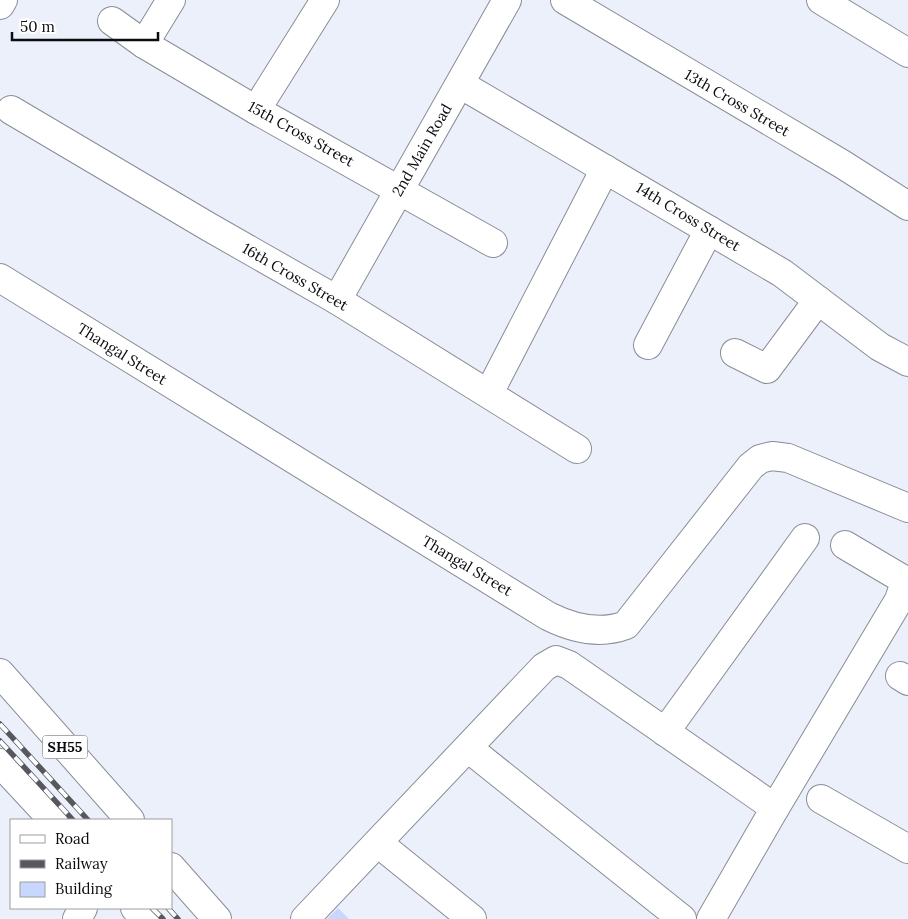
<svg xmlns="http://www.w3.org/2000/svg" width="908" height="919" font-family="Lora,serif">
	<style>
		.building { fill: #c8d7fe }
		.lines { fill: none; stroke-linecap: round; stroke-linejoin: round }
		.minor-casing { stroke: #898d97; stroke-width: 30 }
		.major-casing { stroke: #898d97; stroke-width: 30 }
		.minor { stroke: #fff; stroke-width: 28 }
		.major { stroke: #fff; stroke-width: 28 }
		.rail-casing { stroke: #56585e; stroke-width: 5.5 }
		.rail { stroke: #fff; stroke-width: 4; stroke-dasharray: 11; stroke-linecap: butt }
		.labels { text-anchor: middle; stroke-width: 4; stroke-linejoin: round; paint-order: stroke }
		.shield { fill: #fff; stroke: #545557; stroke-width: 1 }
		.shield-label { font-size: 14px; font-weight: bold; fill: #0a0c0f }
		.street-label { font-size: 15px; fill: #0a0c0f; stroke: #fff }
	</style>
	<rect width="100%" height="100%" fill="#ecf0fb"/>
	<path class="building" d="M 338,908 L 349,919 L 327,919 Z"/>
	<g class="lines">
		<defs>
			<g id="minor">
				<path d="M 565,0 L 842,164 L 908,206"/>
				<path d="M 821,0 L 908,53"/>
				<path d="M 0,5 L 3,0"/>
				<path d="M 112,21 L 144,44 L 256,110 L 493,243"/>
				<path d="M 144,44 L 171,0"/>
				<path d="M 460,84 L 782,273 L 880,347 L 908,362"/>
				<path d="M 11,110 L 209,227 L 337,300 L 577,449"/>
				<path d="M 256,110 L 325,0"/>
				<path d="M 0,278 L 548,616 C 572,628 600,635 626,625 L 751,466 L 760,459 L 772,456 L 788,458 L 908,508"/>
				<path d="M 337,300 L 507,0"/>
				<path d="M 648,345 L 709,230"/>
				<path d="M 735,353 L 767,369 L 818,300"/>
				<path d="M 489,393 L 605,169"/>
				<path d="M 900,676 L 908,681"/>
				<path d="M 665,732 L 805,538"/>
				<path d="M 468,748 L 682,919"/>
				<path d="M 821,799 L 908,849"/>
				<path d="M 775,808 L 899,600 L 903,588 L 901,578 L 845,545"/>
				<path d="M 378,843 L 472,919"/>
				<path d="M 77,919 L 83,908"/>
				<path d="M 305,919 L 544,667 L 556,660 L 569,665 L 775,808 L 711,919"/>
			</g>
			<g id="major">
				<path d="M 0,673 L 130,820"/>
				<path d="M 0,763 L 53,820"/>
				<path d="M 171,867 L 217,919"/>
				<path d="M 135,908 L 145,919"/>
			</g>
		</defs>
		<use href="#minor" class="minor-casing"/>
		<use href="#major" class="major-casing"/>
		<use href="#minor" class="minor"/>
		<use href="#major" class="major"/>
		<defs>
			<g id="rail">
				<path d="M 0,724 L 88,820"/>
				<path d="M 0,741 L 73,820"/>
				<path d="M 152,908 L 163,919"/>
				<path d="M 168,908 L 178,919"/>
			</g>
		</defs>
		<use href="#rail" class="rail-casing"/>
		<use href="#rail" class="rail"/>
	</g>
	<g class="labels">
		<rect class="shield" x="42.5" y="735.5" width="45" height="23" rx="4"/>
		<g class="shield-label">
			<text x="65" y="752">SH55</text>
		</g>
		<g class="street-label">
			<text transform="translate(737 103) rotate(30)" y="5">13th Cross Street</text>
			<text transform="translate(301 134) rotate(29)" y="5">15th Cross Street</text>
			<text transform="translate(422 150) rotate(-60)" y="5">2nd Main Road</text>
			<text transform="translate(688 217) rotate(31)" y="5">14th Cross Street</text>
			<text transform="translate(295 277) rotate(30)" y="5">16th Cross Street</text>
			<text transform="translate(122 354) rotate(32)" y="5">Thangal Street</text>
			<text transform="translate(467 566) rotate(31)" y="5">Thangal Street</text>
		</g>
	</g>
	<rect x="10" y="819" width="162" height="90" fill="#ffffff" stroke="#9d9e9f"/>
	<rect x="20" y="835" width="25" height="8" fill="#ffffff" stroke="#9d9e9f"/>
	<text x="55" y="844" font-size="15" fill="#0a0c0f">Road</text>
	<rect x="20" y="860" width="25" height="8" fill="#56585e" stroke="#9d9e9f"/>
	<text x="55" y="869" font-size="15" fill="#0a0c0f">Railway</text>
	<rect x="20" y="882" width="25" height="15" fill="#c8d7fe" stroke="#9d9e9f"/>
	<text x="55" y="894" font-size="15" fill="#0a0c0f">Building</text>
	<path d="M12 32v8h146v-8" fill="none" stroke="#0a0c0f" stroke-width="2.5"/>
	<text x="20" y="32" font-size="15" fill="#0a0c0f" stroke="#ffffff" stroke-width="4" paint-order="stroke">50 m</text>
</svg>
